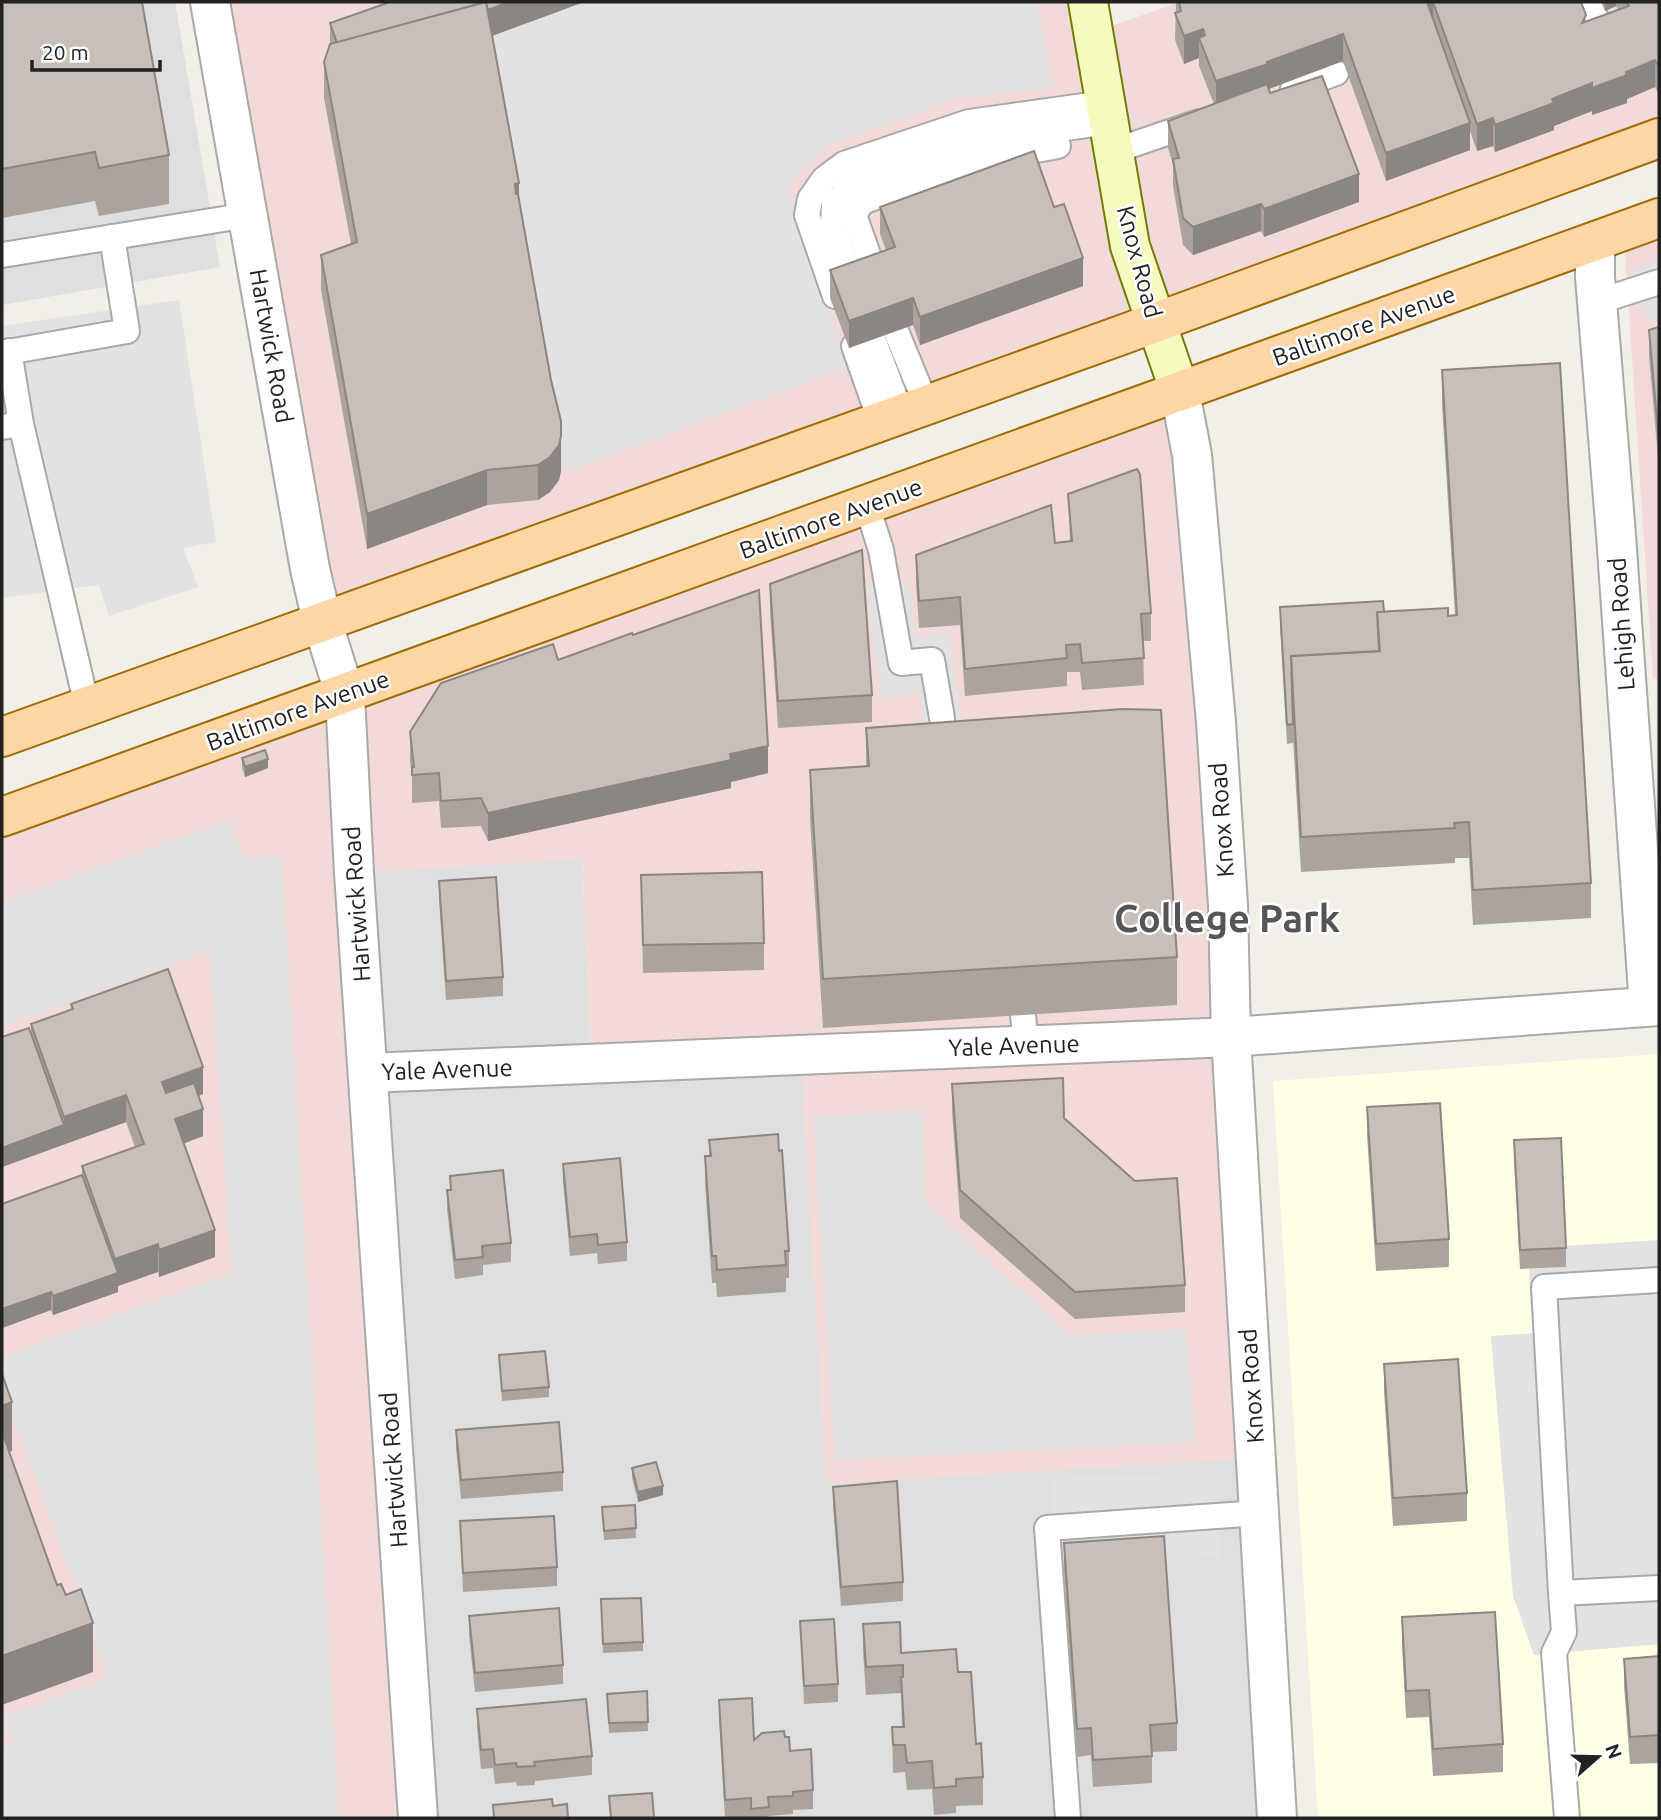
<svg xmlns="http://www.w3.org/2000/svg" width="1661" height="1820" font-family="Ubuntu,sans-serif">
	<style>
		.residential { fill: #e0dfdf }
		.commercial { fill: #f2dad9 }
		.education { fill: #ffffe5 }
		.parking { fill: #e2e2e2 }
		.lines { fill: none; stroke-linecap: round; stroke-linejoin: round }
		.lane-casing { stroke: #a9a9a9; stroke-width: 28 }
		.street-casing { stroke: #a9a9a9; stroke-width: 42 }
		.secondary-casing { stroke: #707d05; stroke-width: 42 }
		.primary-casing { stroke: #a06b00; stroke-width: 42 }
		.lane { stroke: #fff; stroke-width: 24 }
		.street { stroke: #fff; stroke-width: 38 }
		.secondary { stroke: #f7fabf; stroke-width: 38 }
		.primary { stroke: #fcd6a4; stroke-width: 38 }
		.wall { fill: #aba49e }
		.shaded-wall { fill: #8b8681 }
		.building { fill: #c7bfb8; stroke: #8b8681; stroke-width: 2 }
		.labels { text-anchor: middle; stroke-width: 5; stroke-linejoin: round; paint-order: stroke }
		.street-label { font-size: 24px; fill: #222; stroke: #fff }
		.town-label { font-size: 38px; font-weight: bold; fill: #555; stroke: #fff }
	</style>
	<rect width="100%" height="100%" fill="#f2efe9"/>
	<g class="residential">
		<path d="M 2,2 L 175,2 L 220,267 L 2,305 Z"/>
		<path d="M 582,858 L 592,1064 L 802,1055 L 1256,1458 L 1277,1818 L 418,1818 L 354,873 Z"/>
	</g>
	<g class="commercial">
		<path d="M 210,2 L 1088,2 L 1094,32 L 1180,2 L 1659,2 L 1659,138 L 322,621 Z"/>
		<path d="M 1659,238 L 1659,679 L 1653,679 L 1625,251 Z"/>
		<path d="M 1180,392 L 1256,1458 L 826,1484 L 801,1055 L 592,1064 L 582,859 L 354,873 L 418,1818 L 2,1818 L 2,818 Z"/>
	</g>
	<path class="education" d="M 1659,1054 L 1659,1818 L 1318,1818 L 1273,1081 Z"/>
	<g class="parking">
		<path d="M 579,2 L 1037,2 L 1053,88 L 958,98 L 825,146 L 787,186 L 847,367 L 565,472 L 485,35 Z"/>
		<path d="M 1659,260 L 1659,325 L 1642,309 L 1630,270 Z"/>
		<path d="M 179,300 L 216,542 L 183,548 L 198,587 L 109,616 L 99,585 L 2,598 L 2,326 Z"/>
		<path d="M 908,581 L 916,637 L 949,633 L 963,732 L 926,737 L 920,693 L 882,698 L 866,587 Z"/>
		<path d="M 229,820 L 244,859 L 282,856 L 339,1818 L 2,1818 L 2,1749 L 14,1743 L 2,1717 L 109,1678 L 2,1387 L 2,1357 L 232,1273 L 210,950 L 2,1027 L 2,902 Z"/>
		<path d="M 924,1110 L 925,1204 L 1070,1335 L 1186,1329 L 1195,1442 L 835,1460 L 813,1117 Z"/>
		<path d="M 1659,1240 L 1659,1644 L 1534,1655 L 1513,1596 L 1491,1336 L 1533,1333 L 1529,1269 L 1565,1267 L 1564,1246 Z"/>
		<path d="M 1215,1470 L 1221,1557 L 1057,1568 L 1051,1480 Z"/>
	</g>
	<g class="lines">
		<defs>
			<g id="lane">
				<path d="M 1589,2 L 1601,30"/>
				<path d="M 1293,89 L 1336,73"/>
				<path d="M 1114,151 L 1199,122"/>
				<path d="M 2,255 L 248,215"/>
				<path d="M 877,280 L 854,215 L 862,202 L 977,161 L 1058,146"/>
				<path d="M 854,289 L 833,225 L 834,204 L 851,186 L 980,140 L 1109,122"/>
				<path d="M 835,296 L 807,215 L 810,199 L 824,179 L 844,164 L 969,122 L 1105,103"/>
				<path d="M 1597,302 L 1659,282"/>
				<path d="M 896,331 L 926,404"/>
				<path d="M 873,339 L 901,413"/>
				<path d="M 854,346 L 880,420"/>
				<path d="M 9,351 L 21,424"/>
				<path d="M 2,353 L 127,331 L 112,237"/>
				<path d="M 2,427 L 21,424 L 87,706"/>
				<path d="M 867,506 L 881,550 L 901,663 L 932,660 L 942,718"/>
				<path d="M 1023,1015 L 1026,1046"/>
				<path d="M 1659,1280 L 1544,1287 L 1561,1593 L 1659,1588"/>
				<path d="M 1561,1593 L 1564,1632 L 1554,1653 L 1567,1818"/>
				<path d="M 1068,1818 L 1047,1528 L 1259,1513"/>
			</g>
			<g id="street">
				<path d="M 210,2 L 310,569 L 322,621 L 345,695 L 354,873 L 418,1818"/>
				<path d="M 1595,242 L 1595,277 L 1616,535 L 1649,1006"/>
				<path d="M 1180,392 L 1192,455 L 1216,722 L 1228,905 L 1231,1037 L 1277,1818"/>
				<path d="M 368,1073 L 1231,1037 L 1659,1006"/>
			</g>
			<path id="secondary" d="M 1088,2 L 1130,246 L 1180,392"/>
			<g id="primary">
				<path d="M 2,737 L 1116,337 L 1659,138"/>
				<path d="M 2,817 L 1659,218"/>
			</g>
		</defs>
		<use href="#lane" class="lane-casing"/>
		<use href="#street" class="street-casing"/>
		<use href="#secondary" class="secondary-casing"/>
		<use href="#primary" class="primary-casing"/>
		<use href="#lane" class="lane"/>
		<use href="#street" class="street"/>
		<use href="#secondary" class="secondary"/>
		<use href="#primary" class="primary"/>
	</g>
	<g class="wall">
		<path d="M 2,2 L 169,155 L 169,204 L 99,216 L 95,201 L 2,218 Z"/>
		<path d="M 389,2 L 584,2 L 492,36 L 519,196 L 561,471 L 559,480 L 550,492 L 538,500 L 487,505 L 367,549 L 321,290 L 321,255 L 351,244 L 324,98 L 324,62 L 330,45 L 330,23 Z"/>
		<path d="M 1176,2 L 1581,2 L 1586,22 L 1618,10 L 1616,6 L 1605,11 L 1601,2 L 1659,2 L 1658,93 L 1655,87 L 1627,99 L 1627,103 L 1592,115 L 1592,111 L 1554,126 L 1554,130 L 1495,152 L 1493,146 L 1477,151 L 1470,131 L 1470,150 L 1386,181 L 1343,61 L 1269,89 L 1270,93 L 1359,202 L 1264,237 L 1261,231 L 1193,255 L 1183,245 L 1173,186 L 1173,165 L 1168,148 L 1168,121 L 1214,104 L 1199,66 L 1199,58 L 1184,64 L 1175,40 Z"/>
		<path d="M 880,207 L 1083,286 L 920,345 L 913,325 L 849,348 L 830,298 L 830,270 L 886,250 L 880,234 Z"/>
		<path d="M 1659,327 L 1659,469 L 1649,357 L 1649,330 Z"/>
		<path d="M 1442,370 L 1591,883 L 1591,918 L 1473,925 L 1469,858 L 1455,858 L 1455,863 L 1301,872 L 1293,740 L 1293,743 L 1287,744 L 1280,626 L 1280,607 L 1384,612 L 1448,616 L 1455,615 L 1442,406 Z"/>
		<path d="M 1068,494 L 1151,613 L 1151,641 L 1143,641 L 1144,685 L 1082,690 L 1080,672 L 1067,672 L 1067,686 L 965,696 L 960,625 L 919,628 L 916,583 L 916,555 L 1070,541 Z"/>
		<path d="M 770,584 L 872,695 L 872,722 L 778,728 L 770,611 Z"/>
		<path d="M 633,635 L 768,773 L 731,782 L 731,788 L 488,841 L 481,826 L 441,828 L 439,801 L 412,803 L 412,777 L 410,760 L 410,732 L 558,660 Z"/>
		<path d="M 866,728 L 1177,957 L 1177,1005 L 823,1028 L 810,819 L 810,770 L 866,766 Z"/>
		<path d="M 242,758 L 268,768 L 245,777 L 242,768 Z"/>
		<path d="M 641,875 L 764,943 L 764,970 L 643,973 Z"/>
		<path d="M 439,881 L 503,977 L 503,996 L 446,1000 L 439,900 Z"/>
		<path d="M 71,1004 L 203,1094 L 198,1096 L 203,1136 L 184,1143 L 215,1257 L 159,1277 L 158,1272 L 118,1286 L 118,1292 L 53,1315 L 51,1310 L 2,1328 L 2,1204 L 82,1175 L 82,1166 L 135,1147 L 126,1122 L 2,1167 L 31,1033 L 31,1024 L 71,1010 Z"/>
		<path d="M 952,1084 L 1064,1118 L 1185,1285 L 1185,1312 L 1075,1319 L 960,1218 L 952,1112 Z"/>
		<path d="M 1367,1107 L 1449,1239 L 1449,1267 L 1376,1271 L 1367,1135 Z"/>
		<path d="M 709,1140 L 779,1151 L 789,1251 L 789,1278 L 786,1278 L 786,1292 L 717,1297 L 716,1283 L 712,1283 L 705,1184 L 705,1156 L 709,1156 Z"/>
		<path d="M 1514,1140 L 1566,1248 L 1566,1267 L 1520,1269 L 1514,1159 Z"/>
		<path d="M 563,1164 L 627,1242 L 627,1261 L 598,1264 L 597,1253 L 570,1256 L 563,1182 Z"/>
		<path d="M 450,1176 L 511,1243 L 511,1262 L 483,1265 L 483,1275 L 455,1279 L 447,1209 L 447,1190 L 450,1190 Z"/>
		<path d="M 499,1355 L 549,1387 L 549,1397 L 502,1401 Z"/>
		<path d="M 1384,1364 L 1467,1493 L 1467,1521 L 1393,1526 L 1384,1391 Z"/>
		<path d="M 456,1430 L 563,1472 L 563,1491 L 461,1499 L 456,1449 Z"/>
		<path d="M 632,1468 L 663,1495 L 638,1502 L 632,1478 Z"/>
		<path d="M 833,1487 L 903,1582 L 903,1601 L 841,1606 L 833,1506 Z"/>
		<path d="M 635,1505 L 636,1538 L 604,1540 L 602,1507 Z"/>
		<path d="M 460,1521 L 557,1567 L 557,1586 L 463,1592 Z"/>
		<path d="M 1064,1543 L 1177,1723 L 1177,1751 L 1152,1752 L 1152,1783 L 1093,1787 L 1091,1755 L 1077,1757 L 1064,1570 Z"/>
		<path d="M 601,1599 L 643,1642 L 643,1651 L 603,1653 Z"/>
		<path d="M 469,1616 L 563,1665 L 563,1684 L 475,1692 L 469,1635 Z"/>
		<path d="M 1402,1617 L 1503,1744 L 1503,1772 L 1433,1776 L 1429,1717 L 1406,1718 L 1402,1645 Z"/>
		<path d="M 800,1621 L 838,1684 L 838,1702 L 804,1704 Z"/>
		<path d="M 863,1624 L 901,1653 L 958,1672 L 976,1744 L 983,1777 L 983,1805 L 956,1806 L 956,1813 L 934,1815 L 932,1789 L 907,1790 L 905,1772 L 893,1773 L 892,1727 L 902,1727 L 901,1693 L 866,1695 L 863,1652 Z"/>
		<path d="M 1659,1656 L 1659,1763 L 1630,1764 L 1624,1686 L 1624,1659 Z"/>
		<path d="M 647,1691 L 648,1731 L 609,1733 L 607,1694 Z"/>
		<path d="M 719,1700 L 754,1740 L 785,1737 L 790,1751 L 813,1790 L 813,1809 L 793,1810 L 793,1814 L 769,1816 L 769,1818 L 751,1818 L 751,1817 L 725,1818 L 719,1719 Z"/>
		<path d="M 477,1709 L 592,1756 L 592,1775 L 535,1781 L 535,1785 L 517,1786 L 516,1782 L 495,1784 L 493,1768 L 481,1769 L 477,1728 Z"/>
	</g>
	<g class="shaded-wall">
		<path d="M 509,2 L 584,2 L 486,38 L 339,50 Z"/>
		<path d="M 1427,2 L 1433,2 L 1433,27 Z"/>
		<path d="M 1605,2 L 1616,2 L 1616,6 L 1605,11 Z"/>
		<path d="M 1203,29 L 1203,48 L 1199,38 L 1199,58 L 1184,64 L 1184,36 Z"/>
		<path d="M 1343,34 L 1343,61 L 1216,109 L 1216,81 Z"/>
		<path d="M 1655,60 L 1655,87 L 1627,99 L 1627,103 L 1592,115 L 1592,88 Z"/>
		<path d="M 1658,65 L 1659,65 L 1659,92 L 1658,93 Z"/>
		<path d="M 1592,83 L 1592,111 L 1554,126 L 1554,130 L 1495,152 L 1495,125 L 1552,99 Z"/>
		<path d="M 1493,118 L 1493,146 L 1477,151 L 1477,124 Z"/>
		<path d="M 1470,123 L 1470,150 L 1386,181 L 1386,153 Z"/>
		<path d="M 1359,174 L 1359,202 L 1264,237 L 1264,209 Z"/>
		<path d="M 519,183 L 519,218 L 515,184 Z"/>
		<path d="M 1261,204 L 1261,231 L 1193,255 L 1193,227 Z"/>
		<path d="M 1083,258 L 1083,286 L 920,345 L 920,317 Z"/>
		<path d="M 913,298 L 913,325 L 849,348 L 849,321 Z"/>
		<path d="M 561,436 L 561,471 L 559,480 L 550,492 L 538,500 L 538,465 Z"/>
		<path d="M 487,470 L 487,505 L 367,549 L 367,514 Z"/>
		<path d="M 768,746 L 768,773 L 731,782 L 731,788 L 488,841 L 488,813 Z"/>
		<path d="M 268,759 L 268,768 L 245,777 L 245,767 Z"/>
		<path d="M 203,1067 L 203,1094 L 162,1109 L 162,1082 Z"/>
		<path d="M 126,1095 L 126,1122 L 2,1167 L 2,1148 L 64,1125 L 64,1117 Z"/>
		<path d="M 203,1109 L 203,1136 L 175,1147 L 175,1119 Z"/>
		<path d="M 215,1230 L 215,1257 L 159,1277 L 159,1250 Z"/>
		<path d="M 158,1244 L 158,1272 L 118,1286 L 118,1292 L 53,1315 L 53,1296 L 115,1274 L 115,1259 Z"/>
		<path d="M 51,1292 L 51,1310 L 2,1328 L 2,1309 Z"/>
		<path d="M 12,1402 L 12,1451 L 2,1455 L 2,1406 Z"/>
		<path d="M 663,1486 L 663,1495 L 638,1502 L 638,1492 Z"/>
		<path d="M 93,1623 L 93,1672 L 2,1705 L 2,1656 Z"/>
	</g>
	<g class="building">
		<path d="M 2,2 L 142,2 L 169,155 L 99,168 L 95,152 L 2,169 Z"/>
		<path d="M 390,2 L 509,2 L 488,10 L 486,2 L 337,43 L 330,23 Z"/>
		<path d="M 486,2 L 519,183 L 515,184 L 516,194 L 518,194 L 551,380 L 561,421 L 561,436 L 559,445 L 550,457 L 538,465 L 487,470 L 367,514 L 321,255 L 357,242 L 324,62 L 330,44 Z"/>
		<path d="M 1179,2 L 1427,2 L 1470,123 L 1386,153 L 1343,34 L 1267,62 L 1268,64 L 1216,81 L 1199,38 L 1205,35 L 1203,29 L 1184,36 L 1175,13 L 1181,11 Z"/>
		<path d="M 1433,2 L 1581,2 L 1586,15 L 1582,23 L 1629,6 L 1627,2 L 1659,2 L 1659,65 L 1658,65 L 1655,60 L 1626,72 L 1627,75 L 1592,88 L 1592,83 L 1552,99 L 1554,103 L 1495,125 L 1493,118 L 1477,124 Z"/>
		<path d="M 1322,76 L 1359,174 L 1264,209 L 1261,204 L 1193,227 L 1183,218 L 1173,159 L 1179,158 L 1168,121 L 1267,84 L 1270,93 Z"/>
		<path d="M 1034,151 L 1054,207 L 1064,204 L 1083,258 L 920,317 L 913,298 L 849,321 L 830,270 L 895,247 L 880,207 Z"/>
		<path d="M 1659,327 L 1659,441 L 1649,330 Z"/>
		<path d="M 1560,363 L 1591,883 L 1473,890 L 1469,822 L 1454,823 L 1455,828 L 1301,837 L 1291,656 L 1380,651 L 1377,612 L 1448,608 L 1448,616 L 1457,615 L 1442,370 Z"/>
		<path d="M 1137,469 L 1140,474 L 1151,613 L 1141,614 L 1144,658 L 1082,663 L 1080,644 L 1066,645 L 1067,658 L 965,669 L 960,597 L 919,601 L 916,555 L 1051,505 L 1055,543 L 1072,541 L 1068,494 Z"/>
		<path d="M 862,550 L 872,695 L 778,701 L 770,584 Z"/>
		<path d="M 759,590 L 768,746 L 730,754 L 731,760 L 488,813 L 481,798 L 441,801 L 439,773 L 412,775 L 412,767 L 414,767 L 410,732 L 441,683 L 553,644 L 558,660 L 632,633 L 633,635 Z"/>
		<path d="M 1383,601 L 1384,612 L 1377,612 L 1379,651 L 1291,656 L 1293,724 L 1287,725 L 1280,607 Z"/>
		<path d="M 1123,709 L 1161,710 L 1177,957 L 823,979 L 810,770 L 869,766 L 866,728 Z"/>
		<path d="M 265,750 L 268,759 L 245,767 L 242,758 Z"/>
		<path d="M 762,872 L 764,943 L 643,945 L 641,875 Z"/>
		<path d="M 496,877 L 503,977 L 446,981 L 439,881 Z"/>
		<path d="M 168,969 L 203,1067 L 162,1082 L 166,1093 L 194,1083 L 203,1109 L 175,1119 L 215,1230 L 159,1250 L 158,1244 L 115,1259 L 82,1166 L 144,1144 L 126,1095 L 64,1117 L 31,1024 L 73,1009 L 71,1004 Z"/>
		<path d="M 29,1028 L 64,1125 L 2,1148 L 2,1037 Z"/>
		<path d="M 1063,1078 L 1064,1118 L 1135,1181 L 1177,1178 L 1185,1285 L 1075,1292 L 960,1190 L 952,1084 Z"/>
		<path d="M 1440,1103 L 1449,1239 L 1376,1244 L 1367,1107 Z"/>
		<path d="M 778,1134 L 779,1151 L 782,1150 L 789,1251 L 785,1251 L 786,1265 L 717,1270 L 716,1256 L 712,1256 L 705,1156 L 711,1156 L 709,1140 Z"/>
		<path d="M 1561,1138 L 1566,1248 L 1520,1250 L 1514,1140 Z"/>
		<path d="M 620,1158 L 627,1242 L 598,1245 L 597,1234 L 570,1237 L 563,1164 Z"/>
		<path d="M 503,1170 L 511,1243 L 482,1246 L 483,1257 L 455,1260 L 447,1190 L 451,1190 L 450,1176 Z"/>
		<path d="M 82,1175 L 118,1273 L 53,1296 L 51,1292 L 2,1309 L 2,1204 Z"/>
		<path d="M 545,1351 L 549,1387 L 502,1391 L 499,1355 Z"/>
		<path d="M 1458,1359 L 1467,1493 L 1393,1498 L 1384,1364 Z"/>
		<path d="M 2,1374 L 12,1402 L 2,1406 Z"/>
		<path d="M 559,1422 L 563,1472 L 461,1480 L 456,1430 Z"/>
		<path d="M 2,1432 L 57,1585 L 61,1584 L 66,1595 L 81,1589 L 93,1623 L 2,1656 Z"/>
		<path d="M 656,1462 L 663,1486 L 638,1492 L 632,1468 Z"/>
		<path d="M 897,1481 L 903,1582 L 841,1587 L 833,1487 Z"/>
		<path d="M 635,1505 L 636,1528 L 604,1531 L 602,1507 Z"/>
		<path d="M 554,1516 L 557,1567 L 463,1573 L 460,1521 Z"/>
		<path d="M 1164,1536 L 1177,1723 L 1150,1725 L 1152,1756 L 1093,1760 L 1091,1728 L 1077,1729 L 1064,1543 Z"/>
		<path d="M 641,1598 L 643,1642 L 603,1644 L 601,1599 Z"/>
		<path d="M 559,1608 L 563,1665 L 475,1673 L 469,1616 Z"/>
		<path d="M 1495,1612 L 1503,1744 L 1433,1749 L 1429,1690 L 1406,1691 L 1402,1617 Z"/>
		<path d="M 834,1619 L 838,1684 L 804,1686 L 800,1621 Z"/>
		<path d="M 900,1622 L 901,1653 L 956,1649 L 958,1672 L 971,1672 L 976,1744 L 981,1743 L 983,1777 L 956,1779 L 956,1786 L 934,1788 L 932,1761 L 907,1763 L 905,1745 L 893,1745 L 892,1727 L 904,1727 L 901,1677 L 903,1677 L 903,1665 L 866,1667 L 863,1624 Z"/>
		<path d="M 1659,1656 L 1659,1735 L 1630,1737 L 1624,1659 Z"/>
		<path d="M 647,1691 L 648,1722 L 609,1723 L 607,1694 Z"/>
		<path d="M 752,1698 L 754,1740 L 762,1733 L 784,1731 L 785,1737 L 789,1737 L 790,1751 L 811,1749 L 813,1790 L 793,1792 L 793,1796 L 768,1797 L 769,1807 L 751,1809 L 751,1798 L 725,1800 L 719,1700 Z"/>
		<path d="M 586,1699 L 592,1756 L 534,1762 L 535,1766 L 517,1767 L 516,1763 L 495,1765 L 493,1749 L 481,1750 L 477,1709 Z"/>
		<path d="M 652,1793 L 654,1818 L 611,1818 L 609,1796 Z"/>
		<path d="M 552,1799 L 553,1806 L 567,1804 L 568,1818 L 494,1818 L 493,1805 Z"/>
	</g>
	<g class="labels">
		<g class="street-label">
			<text transform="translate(1139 262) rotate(75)" y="8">Knox Road</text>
			<text transform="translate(1364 326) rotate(-20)" y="8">Baltimore Avenue</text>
			<text transform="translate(271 346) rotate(80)" y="8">Hartwick Road</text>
			<text transform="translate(831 519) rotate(-20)" y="8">Baltimore Avenue</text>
			<text transform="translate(1622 624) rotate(-94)" y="8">Lehigh Road</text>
			<text transform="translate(298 711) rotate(-20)" y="8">Baltimore Avenue</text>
			<text transform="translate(1222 820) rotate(-94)" y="8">Knox Road</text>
			<text transform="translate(357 904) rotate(-94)" y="8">Hartwick Road</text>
			<text transform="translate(1014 1046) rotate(-2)" y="8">Yale Avenue</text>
			<text transform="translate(447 1070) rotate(-2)" y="8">Yale Avenue</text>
			<text transform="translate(1252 1386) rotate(-94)" y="8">Knox Road</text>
			<text transform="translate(394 1470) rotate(-94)" y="8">Hartwick Road</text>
		</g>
		<g class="town-label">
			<text x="1227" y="932">College Park</text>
		</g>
	</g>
	<rect width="1661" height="1820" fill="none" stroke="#222222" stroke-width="7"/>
	<g transform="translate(1598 1757) rotate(70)" stroke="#ffffff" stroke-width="5" paint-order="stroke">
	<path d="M0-5L12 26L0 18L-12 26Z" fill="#222222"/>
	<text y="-10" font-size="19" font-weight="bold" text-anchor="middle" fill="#222222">N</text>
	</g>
	<path d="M32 60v10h128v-10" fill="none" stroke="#222222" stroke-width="3.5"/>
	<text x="42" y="60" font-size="21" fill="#222222" stroke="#ffffff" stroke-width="5" paint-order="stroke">20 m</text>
</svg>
